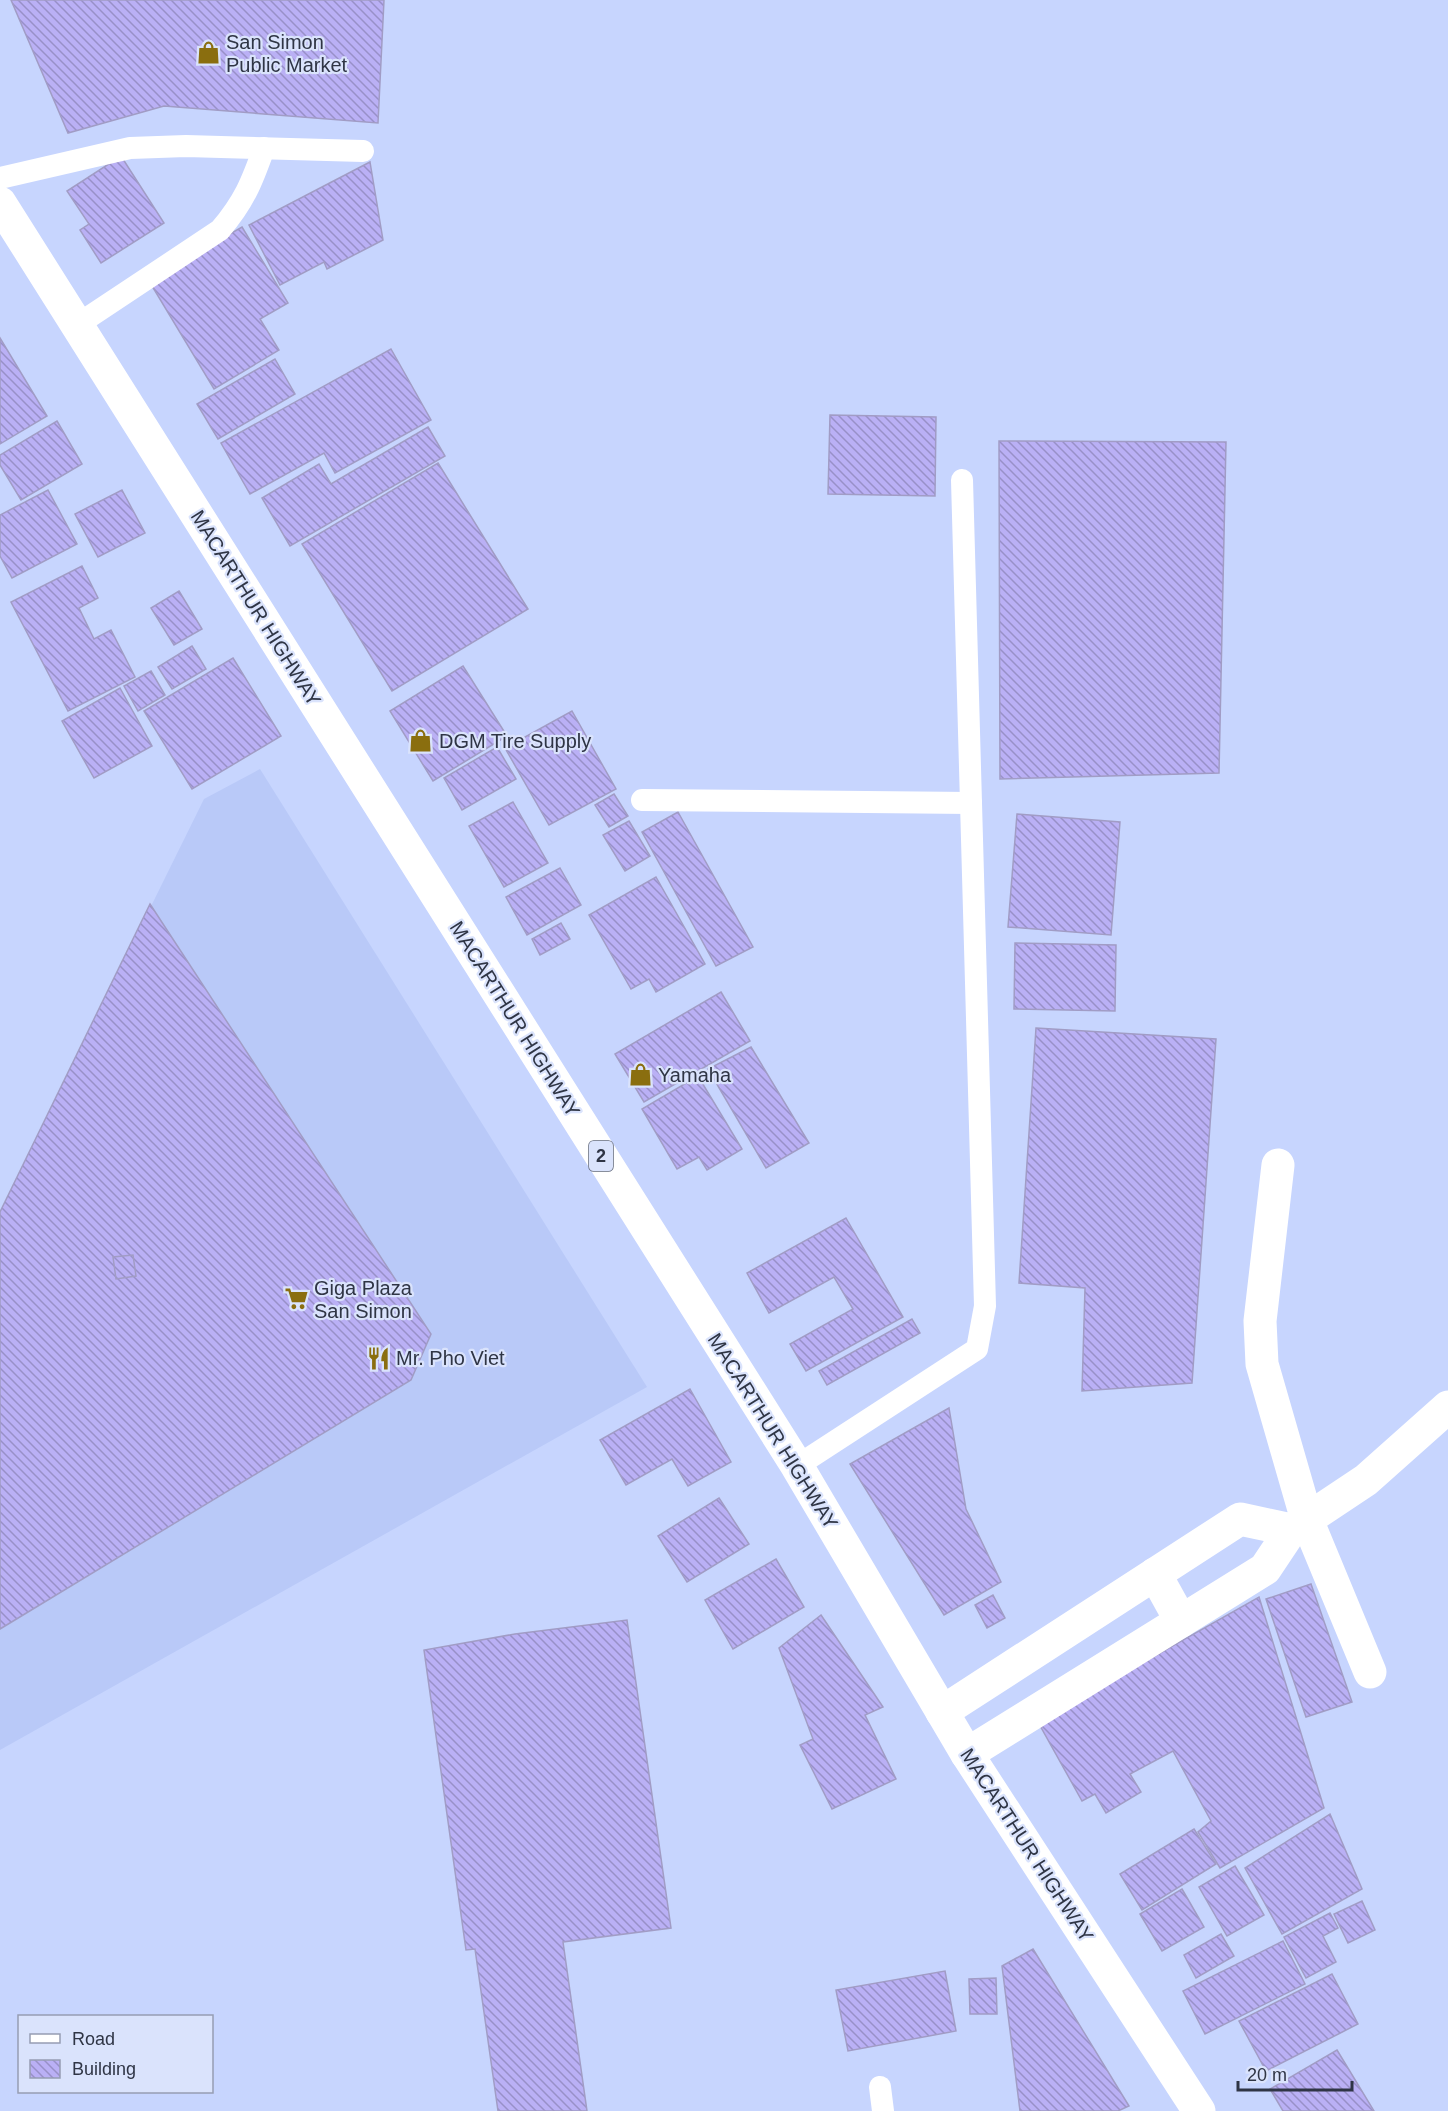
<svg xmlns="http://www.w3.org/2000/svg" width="1448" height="2111" font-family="Arial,sans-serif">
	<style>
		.built { fill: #b9c9f8 }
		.building { fill: url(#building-back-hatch); stroke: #a19cc5; stroke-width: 1.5 }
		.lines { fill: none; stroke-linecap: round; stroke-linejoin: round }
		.service { stroke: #fff; stroke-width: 22 }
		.minor { stroke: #fff; stroke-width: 33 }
		.trunk { stroke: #fff; stroke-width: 33 }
		.labels { text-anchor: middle; stroke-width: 4.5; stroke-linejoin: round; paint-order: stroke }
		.shield { fill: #dae3fc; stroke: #62697c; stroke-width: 1.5 }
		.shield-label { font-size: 18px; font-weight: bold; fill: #2f3545 }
		.poi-label { font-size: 20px; fill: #2f3545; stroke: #dae3fc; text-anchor: start }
		.street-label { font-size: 20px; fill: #2f3545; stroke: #dae3fc }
	</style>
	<defs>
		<pattern id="building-back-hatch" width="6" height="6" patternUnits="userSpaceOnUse" patternTransform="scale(1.5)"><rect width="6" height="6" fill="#bab0f5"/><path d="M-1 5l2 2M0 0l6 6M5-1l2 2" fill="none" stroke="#9890c8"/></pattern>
	</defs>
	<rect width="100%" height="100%" fill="#c7d5fe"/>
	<path class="built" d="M 260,769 L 647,1387 L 0,1750 L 0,1212 L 204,799 Z"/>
	<g class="building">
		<path d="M 11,0 L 384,0 L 378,123 L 164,106 L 68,133 Z"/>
		<path d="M 121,156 L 164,223 L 101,263 L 80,230 L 89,224 L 67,191 Z"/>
		<path d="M 370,162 L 383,240 L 327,269 L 324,262 L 280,285 L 249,225 Z"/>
		<path d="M 242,227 L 288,303 L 260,319 L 279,350 L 214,389 L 149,281 Z"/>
		<path d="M 0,338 L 47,416 L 0,444 Z"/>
		<path d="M 391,349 L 431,420 L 335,473 L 324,453 L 250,494 L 221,443 Z"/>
		<path d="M 275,359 L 295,394 L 218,439 L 197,404 Z"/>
		<path d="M 830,415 L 936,417 L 935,496 L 828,494 Z"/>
		<path d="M 57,421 L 82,464 L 21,500 L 0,465 L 0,455 Z"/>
		<path d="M 428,427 L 445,456 L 290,546 L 262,498 L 319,464 L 331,484 Z"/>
		<path d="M 999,441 L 1226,442 L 1219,773 L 1000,779 Z"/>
		<path d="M 438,463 L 528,609 L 392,691 L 302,544 Z"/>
		<path d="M 48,490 L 77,544 L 12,578 L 0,556 L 0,515 Z"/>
		<path d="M 122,490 L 145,533 L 98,557 L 75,514 Z"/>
		<path d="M 82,566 L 98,598 L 79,608 L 94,639 L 111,630 L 135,677 L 68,711 L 11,602 Z"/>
		<path d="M 179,591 L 202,629 L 174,645 L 151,608 Z"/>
		<path d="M 192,646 L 206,669 L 172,689 L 158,667 Z"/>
		<path d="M 233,658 L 281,736 L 192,789 L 144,711 Z"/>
		<path d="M 463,666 L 507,736 L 433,781 L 390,711 Z"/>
		<path d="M 151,671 L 165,695 L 138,711 L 124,686 Z"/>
		<path d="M 120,688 L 152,746 L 94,778 L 62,721 Z"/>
		<path d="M 572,711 L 616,789 L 549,825 L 505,748 Z"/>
		<path d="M 497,747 L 516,779 L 462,810 L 444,778 Z"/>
		<path d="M 614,794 L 628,816 L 609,827 L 595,805 Z"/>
		<path d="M 513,802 L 548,863 L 504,887 L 469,826 Z"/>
		<path d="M 678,812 L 753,947 L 716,966 L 642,832 Z"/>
		<path d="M 1017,814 L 1120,822 L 1111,935 L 1008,927 Z"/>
		<path d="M 629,821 L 650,856 L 625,871 L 603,835 Z"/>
		<path d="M 560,868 L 581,905 L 527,935 L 506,897 Z"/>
		<path d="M 656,877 L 705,964 L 656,992 L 649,979 L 631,989 L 589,915 Z"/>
		<path d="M 150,904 L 431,1334 L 411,1380 L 0,1629 L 0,1212 Z"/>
		<path d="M 561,923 L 570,939 L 540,955 L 532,939 Z"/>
		<path d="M 1015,943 L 1116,945 L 1115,1011 L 1014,1009 Z"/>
		<path d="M 721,992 L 750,1041 L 644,1102 L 615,1054 Z"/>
		<path d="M 1036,1028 L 1216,1039 L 1192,1383 L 1082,1391 L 1085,1288 L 1019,1283 Z"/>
		<path d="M 751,1047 L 809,1143 L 766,1168 L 708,1069 Z"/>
		<path d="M 698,1076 L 742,1149 L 707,1170 L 699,1157 L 677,1169 L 642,1109 Z"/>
		<path d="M 846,1218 L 903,1317 L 806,1371 L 790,1344 L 853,1309 L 834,1277 L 769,1313 L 747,1273 Z"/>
		<path d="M 133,1255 L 136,1276 L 116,1279 L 113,1257 Z"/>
		<path d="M 912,1319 L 920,1333 L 827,1385 L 819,1371 Z"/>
		<path d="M 690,1389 L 731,1462 L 688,1486 L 672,1459 L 626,1485 L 600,1440 Z"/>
		<path d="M 949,1408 L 966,1509 L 1001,1582 L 944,1615 L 850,1464 Z"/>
		<path d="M 719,1498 L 749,1544 L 687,1582 L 658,1536 Z"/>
		<path d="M 776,1559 L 804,1607 L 733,1649 L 705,1600 Z"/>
		<path d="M 1311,1584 L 1352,1702 L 1306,1717 L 1266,1599 Z"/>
		<path d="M 993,1595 L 1005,1618 L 987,1628 L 975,1605 Z"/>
		<path d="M 1259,1597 L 1324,1808 L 1220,1868 L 1198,1832 L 1211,1821 L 1173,1751 L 1130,1774 L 1141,1792 L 1106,1813 L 1095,1794 L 1082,1801 L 1038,1722 Z"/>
		<path d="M 821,1615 L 883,1707 L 865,1715 L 896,1779 L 832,1809 L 800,1745 L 813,1739 L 779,1648 Z"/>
		<path d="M 627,1620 L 671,1928 L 563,1942 L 587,2111 L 498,2111 L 475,1949 L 466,1950 L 424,1650 L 515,1634 Z"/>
		<path d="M 1330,1814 L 1362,1889 L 1282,1934 L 1245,1868 Z"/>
		<path d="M 1194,1829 L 1216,1864 L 1142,1910 L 1120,1874 Z"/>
		<path d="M 1235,1866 L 1264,1915 L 1227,1936 L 1199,1887 Z"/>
		<path d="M 1182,1889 L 1204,1927 L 1162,1951 L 1140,1914 Z"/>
		<path d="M 1362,1901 L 1375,1930 L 1348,1943 L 1334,1914 Z"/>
		<path d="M 1330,1913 L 1338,1928 L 1323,1936 L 1336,1962 L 1306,1978 L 1284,1937 Z"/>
		<path d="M 1221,1934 L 1234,1956 L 1196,1978 L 1184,1955 Z"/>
		<path d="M 1283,1941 L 1305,1984 L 1205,2034 L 1183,1991 Z"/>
		<path d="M 1033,1949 L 1129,2106 L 1118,2111 L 1020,2111 L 1002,1966 Z"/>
		<path d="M 945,1971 L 956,2031 L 848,2051 L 836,1990 Z"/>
		<path d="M 1332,1974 L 1358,2024 L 1266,2071 L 1239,2021 Z"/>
		<path d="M 996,1978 L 997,2014 L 970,2014 L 969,1979 Z"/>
		<path d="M 1337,2050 L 1374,2111 L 1283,2111 L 1270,2089 Z"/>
	</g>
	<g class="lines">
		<g class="service">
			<path d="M 0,178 L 130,148 L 186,146 L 363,151"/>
			<path d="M 77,325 L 220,230 C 244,202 252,182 264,148"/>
			<path d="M 642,800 L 971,803"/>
			<path d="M 797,1466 L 977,1349 L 985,1306 L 962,480"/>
			<path d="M 880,2087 L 883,2111"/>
		</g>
		<g class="minor">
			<path d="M 1278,1165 L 1260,1321 L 1262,1364 L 1307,1520 L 1370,1672"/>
			<path d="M 1155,1574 L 1181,1621"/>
			<path d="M 942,1712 L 1240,1519 L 1291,1530"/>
			<path d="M 967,1754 L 1265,1569 L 1291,1530 L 1366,1480 L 1448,1407"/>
		</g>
		<path class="trunk" d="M 0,203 L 797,1466 L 967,1754 L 1199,2111"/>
	</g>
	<defs>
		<symbol id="shop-bare" viewBox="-9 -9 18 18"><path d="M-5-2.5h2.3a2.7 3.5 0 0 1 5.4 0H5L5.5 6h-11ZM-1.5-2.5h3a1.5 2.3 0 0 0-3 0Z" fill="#8a6e0f" stroke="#dae3fc" stroke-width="2.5" paint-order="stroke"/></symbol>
		<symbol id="supermarket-bare" viewBox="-9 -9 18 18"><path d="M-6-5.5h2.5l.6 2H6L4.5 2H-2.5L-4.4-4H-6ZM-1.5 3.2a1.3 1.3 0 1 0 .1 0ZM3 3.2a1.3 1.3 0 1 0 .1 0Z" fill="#8a6e0f" stroke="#dae3fc" stroke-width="2.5" paint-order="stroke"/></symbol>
		<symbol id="restaurant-bare" viewBox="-9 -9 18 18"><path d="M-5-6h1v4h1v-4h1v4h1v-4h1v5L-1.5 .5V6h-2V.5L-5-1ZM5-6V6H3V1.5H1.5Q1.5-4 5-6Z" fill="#8a6e0f" stroke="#dae3fc" stroke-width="2.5" paint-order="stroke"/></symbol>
	</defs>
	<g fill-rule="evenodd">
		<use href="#shop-bare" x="192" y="36" width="33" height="33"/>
		<use href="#shop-bare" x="404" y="724" width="33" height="33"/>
		<use href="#shop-bare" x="624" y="1058" width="33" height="33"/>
		<use href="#supermarket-bare" x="280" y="1282" width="33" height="33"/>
		<use href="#restaurant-bare" x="362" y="1342" width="33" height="33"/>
	</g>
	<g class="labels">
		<rect class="shield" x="589" y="1141" width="24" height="30" rx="4.5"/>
		<g class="shield-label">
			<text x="601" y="1162">2</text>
		</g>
		<g class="poi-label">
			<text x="226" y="49">San Simon<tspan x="226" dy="23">Public Market</tspan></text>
			<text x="439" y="748">DGM Tire Supply</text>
			<text x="658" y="1082">Yamaha</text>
			<text x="314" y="1295">Giga Plaza<tspan x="314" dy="23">San Simon</tspan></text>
			<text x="396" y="1365">Mr. Pho Viet</text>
		</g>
		<g class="street-label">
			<text transform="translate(256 608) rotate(58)" y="7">MACARTHUR HIGHWAY</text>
			<text transform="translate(515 1019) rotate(58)" y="7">MACARTHUR HIGHWAY</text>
			<text transform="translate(773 1431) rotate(58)" y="7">MACARTHUR HIGHWAY</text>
			<text transform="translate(1027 1845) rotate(57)" y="7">MACARTHUR HIGHWAY</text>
		</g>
	</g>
	<rect x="18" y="2015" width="195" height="78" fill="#dae3fc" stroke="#969db3" stroke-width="1.5"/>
	<rect x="30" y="2034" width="30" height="9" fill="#ffffff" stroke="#969db3" stroke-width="1.5"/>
	<text x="72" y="2045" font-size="18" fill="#2f3545">Road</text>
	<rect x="30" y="2060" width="30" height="18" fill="url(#building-back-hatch)" stroke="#969db3" stroke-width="1.5"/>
	<text x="72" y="2075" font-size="18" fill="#2f3545">Building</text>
	<path d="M1238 2081v9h114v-9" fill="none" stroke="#2f3545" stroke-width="3"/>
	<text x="1247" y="2081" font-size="18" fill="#2f3545" stroke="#dae3fc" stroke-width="4.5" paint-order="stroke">20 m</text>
</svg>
